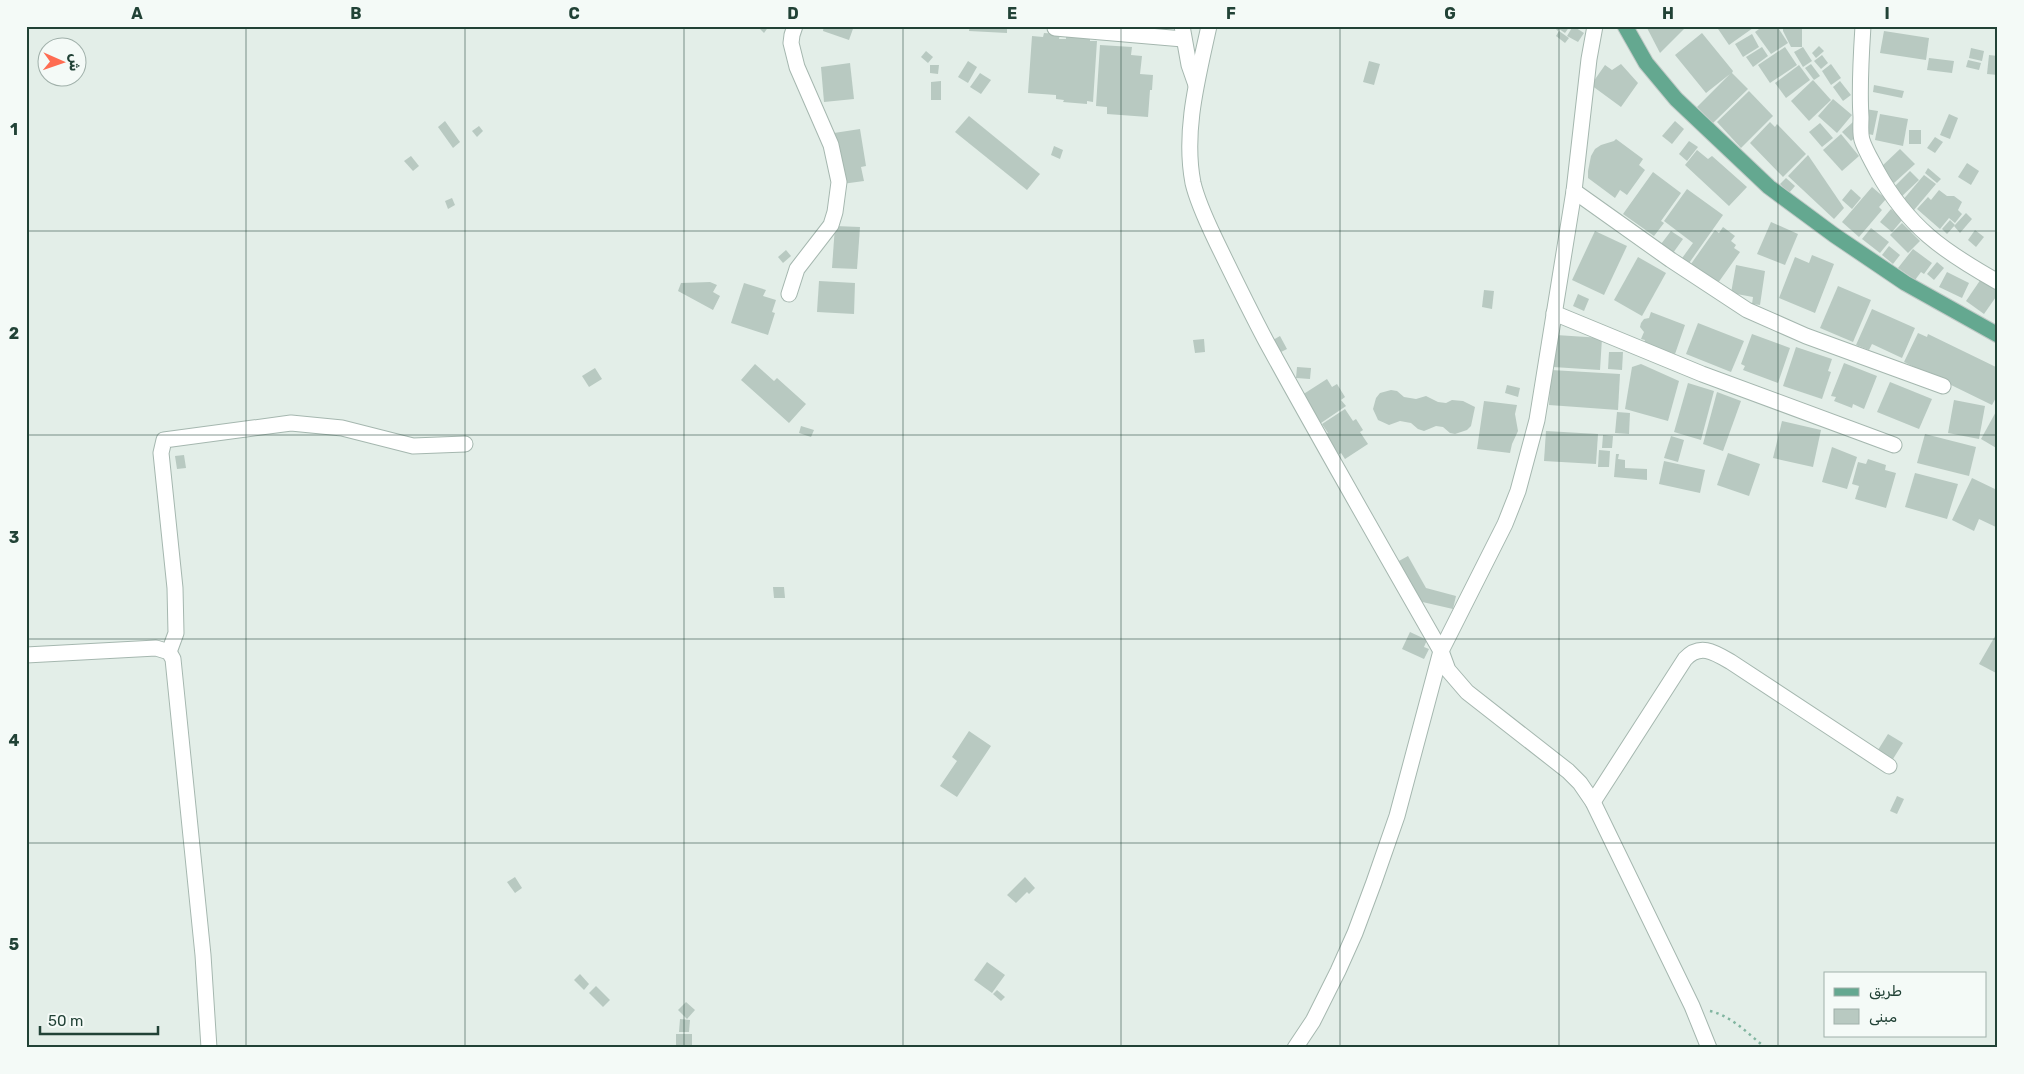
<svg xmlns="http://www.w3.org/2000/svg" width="2024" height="1074" font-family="Rubik,Cairo,sans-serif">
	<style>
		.building { fill: #b8c9c1 }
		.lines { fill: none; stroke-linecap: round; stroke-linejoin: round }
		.minor-casing { stroke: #a5b7af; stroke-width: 17 }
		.major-casing { stroke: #c1cac7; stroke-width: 17 }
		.path { stroke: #81b5a0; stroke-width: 2.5; stroke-dasharray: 2.5 4; stroke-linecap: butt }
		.minor { stroke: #fff; stroke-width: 15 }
		.major { stroke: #64a890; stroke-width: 15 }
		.grid { fill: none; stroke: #214236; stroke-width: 1; stroke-opacity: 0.55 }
		.neatline { fill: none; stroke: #214236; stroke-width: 2 }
		.grid-label { font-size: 16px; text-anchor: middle; font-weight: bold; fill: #214236 }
	</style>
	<rect width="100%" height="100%" fill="#e3eee8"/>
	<g class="building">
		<path d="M 757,26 L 769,26 L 764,33 Z"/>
		<path d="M 824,26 L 854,26 L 849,40 L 823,31 Z"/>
		<path d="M 970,26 L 1007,26 L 1007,33 L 969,31 Z"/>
		<path d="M 1553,26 L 1570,26 L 1565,33 L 1559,29 L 1558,31 Z"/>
		<path d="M 1573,26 L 1584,33 L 1578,42 L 1567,36 Z"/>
		<path d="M 1646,26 L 1684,26 L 1685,28 L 1660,53 Z"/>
		<path d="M 1716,26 L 1751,26 L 1753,28 L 1729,45 Z"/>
		<path d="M 1763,26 L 1777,26 L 1788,43 L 1771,54 L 1755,32 Z"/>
		<path d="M 1783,26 L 1802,26 L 1802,47 L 1791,47 L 1783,31 Z"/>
		<path d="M 1559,31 L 1569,38 L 1565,43 L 1556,36 Z"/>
		<path d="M 1884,31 L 1929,38 L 1926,60 L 1880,53 Z"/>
		<path d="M 1044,33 L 1060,34 L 1059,39 L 1066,39 L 1066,35 L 1090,37 L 1090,41 L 1097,41 L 1093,102 L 1087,101 L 1087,104 L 1063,102 L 1064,100 L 1056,99 L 1056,95 L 1028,93 L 1032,36 L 1043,37 Z"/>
		<path d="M 1702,33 L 1733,71 L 1732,73 L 1748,89 L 1713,123 L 1697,107 L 1730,74 L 1706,93 L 1675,55 Z"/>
		<path d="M 1752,34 L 1759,47 L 1743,57 L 1735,44 Z"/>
		<path d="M 1100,45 L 1132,47 L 1131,55 L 1142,56 L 1140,74 L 1153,75 L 1152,90 L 1150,90 L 1148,117 L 1107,114 L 1107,107 L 1096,106 Z"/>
		<path d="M 1819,46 L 1824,51 L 1816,58 L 1812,53 Z"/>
		<path d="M 1762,47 L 1768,56 L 1753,67 L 1746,57 Z"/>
		<path d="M 1785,47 L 1797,65 L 1770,83 L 1758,65 Z"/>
		<path d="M 1803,47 L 1812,61 L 1803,67 L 1794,52 Z"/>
		<path d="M 1971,48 L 1984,51 L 1982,61 L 1969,58 Z"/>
		<path d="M 926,51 L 933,57 L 928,63 L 921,57 Z"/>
		<path d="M 1822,55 L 1828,63 L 1821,69 L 1814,61 Z"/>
		<path d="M 1989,55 L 1998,56 L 1998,75 L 1987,74 Z"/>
		<path d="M 1929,58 L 1954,61 L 1952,73 L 1927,70 Z"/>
		<path d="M 1968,60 L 1981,63 L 1979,70 L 1966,67 Z"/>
		<path d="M 968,61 L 977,67 L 968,83 L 958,77 Z"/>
		<path d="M 1369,61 L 1380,64 L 1374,85 L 1363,82 Z"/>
		<path d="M 850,63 L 854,99 L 824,102 L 821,67 Z"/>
		<path d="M 1621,64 L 1638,83 L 1621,107 L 1591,85 L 1605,65 L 1612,70 Z"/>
		<path d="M 1811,64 L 1820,76 L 1814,80 L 1805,68 Z"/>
		<path d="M 1831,64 L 1841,78 L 1831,85 L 1822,71 Z"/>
		<path d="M 930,65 L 939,65 L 938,74 L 930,73 Z"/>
		<path d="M 1799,65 L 1810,80 L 1786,98 L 1775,83 Z"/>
		<path d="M 980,73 L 991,80 L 981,94 L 970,87 Z"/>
		<path d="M 1813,80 L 1831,100 L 1809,121 L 1791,101 Z"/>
		<path d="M 941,81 L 941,100 L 931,100 L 931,82 Z"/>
		<path d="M 1840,81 L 1851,95 L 1843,101 L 1833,87 Z"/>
		<path d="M 1874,85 L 1904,91 L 1902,98 L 1873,92 Z"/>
		<path d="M 1749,91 L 1773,116 L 1741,148 L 1717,122 Z"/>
		<path d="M 1833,99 L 1852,115 L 1837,133 L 1818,116 Z"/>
		<path d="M 1865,109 L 1878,111 L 1873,135 L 1863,133 Z"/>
		<path d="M 1880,114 L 1908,119 L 1903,146 L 1875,140 Z"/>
		<path d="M 1949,114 L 1958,118 L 1950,139 L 1940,135 Z"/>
		<path d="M 969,116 L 1040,174 L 1027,190 L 955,132 Z"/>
		<path d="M 445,121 L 460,142 L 453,148 L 438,127 Z"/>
		<path d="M 1675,121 L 1684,129 L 1672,144 L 1662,136 Z"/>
		<path d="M 1770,122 L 1775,127 L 1777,124 L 1806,154 L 1783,177 L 1750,143 Z"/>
		<path d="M 1853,122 L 1858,135 L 1851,141 L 1842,132 Z"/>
		<path d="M 1820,123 L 1833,138 L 1822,147 L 1809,132 Z"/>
		<path d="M 479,126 L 483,131 L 477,137 L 472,131 Z"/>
		<path d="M 860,129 L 866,166 L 861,167 L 864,181 L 842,184 L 834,133 Z"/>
		<rect x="1909" y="130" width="12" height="14"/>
		<path d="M 1841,134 L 1859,156 L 1842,171 L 1823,150 Z"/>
		<path d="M 1935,137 L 1943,142 L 1935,153 L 1927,148 Z"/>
		<path d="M 1616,139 L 1643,159 L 1639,165 L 1645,170 L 1627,195 L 1620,190 L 1615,198 L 1588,178 L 1588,171 L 1591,156 L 1595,149 L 1601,145 L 1614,141 Z"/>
		<path d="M 1689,141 L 1698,147 L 1687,161 L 1679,154 Z"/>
		<path d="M 1054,146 L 1063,150 L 1060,159 L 1051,155 Z"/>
		<path d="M 1900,149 L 1915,164 L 1894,183 L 1880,168 Z"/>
		<path d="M 1697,150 L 1708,159 L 1712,156 L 1747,187 L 1729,206 L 1685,165 Z"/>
		<path d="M 1808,155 L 1844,208 L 1834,219 L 1788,176 Z"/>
		<path d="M 411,156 L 419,166 L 413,171 L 404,161 Z"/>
		<path d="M 1967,163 L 1979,171 L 1971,185 L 1958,177 Z"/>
		<path d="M 1928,168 L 1941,179 L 1937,183 L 1925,173 Z"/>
		<path d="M 1910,171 L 1919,180 L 1900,198 L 1892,189 Z"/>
		<path d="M 1653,172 L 1681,193 L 1661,221 L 1664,223 L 1654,236 L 1623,214 Z"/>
		<path d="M 1924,175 L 1936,184 L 1914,210 L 1902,201 Z"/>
		<path d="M 1786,178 L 1795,186 L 1789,193 L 1780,184 Z"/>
		<path d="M 1872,187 L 1886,199 L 1879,207 L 1882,210 L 1859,237 L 1842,222 Z"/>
		<path d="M 1687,189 L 1723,215 L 1687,266 L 1680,261 L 1693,243 L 1664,221 Z"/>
		<path d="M 1851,189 L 1861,198 L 1852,209 L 1842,200 Z"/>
		<path d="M 1939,190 L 1947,196 L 1954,196 L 1962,202 L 1958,210 L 1962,214 L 1955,223 L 1949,218 L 1940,229 L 1917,209 L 1928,197 L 1931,200 Z"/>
		<path d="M 452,198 L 455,205 L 448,209 L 445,201 Z"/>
		<path d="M 1891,209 L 1903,219 L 1892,232 L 1880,222 Z"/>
		<path d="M 1966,213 L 1972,219 L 1960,233 L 1954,226 Z"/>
		<path d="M 1950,220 L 1955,225 L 1947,234 L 1942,229 Z"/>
		<path d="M 1771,222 L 1798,234 L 1785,265 L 1757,254 Z"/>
		<path d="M 1902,223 L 1920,241 L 1908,253 L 1890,235 Z"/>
		<path d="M 835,226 L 860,227 L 857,269 L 832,268 Z"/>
		<path d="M 1723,227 L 1735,236 L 1731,241 L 1736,245 L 1734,248 L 1740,252 L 1718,283 L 1691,264 L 1715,230 L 1719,233 Z"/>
		<path d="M 1871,228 L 1889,242 L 1880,253 L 1862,239 Z"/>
		<path d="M 1975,230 L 1984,237 L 1976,247 L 1968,240 Z"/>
		<path d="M 1595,231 L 1627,246 L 1604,295 L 1572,280 Z"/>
		<path d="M 1671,231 L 1683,239 L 1673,253 L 1661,244 Z"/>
		<path d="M 1889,246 L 1900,255 L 1893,264 L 1882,255 Z"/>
		<path d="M 1913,249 L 1932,263 L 1924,274 L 1921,272 L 1915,280 L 1898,268 Z"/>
		<path d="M 786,250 L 791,256 L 783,263 L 778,257 Z"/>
		<path d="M 1812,255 L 1834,264 L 1815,313 L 1779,298 L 1795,257 L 1809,263 Z"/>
		<path d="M 1638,257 L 1666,273 L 1642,316 L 1614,300 Z"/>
		<path d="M 1937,262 L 1944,268 L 1934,280 L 1927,274 Z"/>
		<path d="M 1736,265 L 1765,271 L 1760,305 L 1752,304 L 1753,297 L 1731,293 Z"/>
		<path d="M 1947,272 L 1969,283 L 1962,298 L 1939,287 Z"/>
		<path d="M 1981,279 L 1998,290 L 1998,294 L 1984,314 L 1966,301 Z"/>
		<path d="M 819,281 L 855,283 L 854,314 L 817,312 Z"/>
		<path d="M 710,282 L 717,285 L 713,292 L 720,296 L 713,310 L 678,291 L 681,283 Z"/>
		<path d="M 744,283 L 766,290 L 763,296 L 776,300 L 772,312 L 775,313 L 768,335 L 731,323 Z"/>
		<path d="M 1838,286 L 1871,300 L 1853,342 L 1820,328 Z"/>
		<path d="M 1484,290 L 1494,291 L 1492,309 L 1482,307 Z"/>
		<path d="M 1578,294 L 1589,299 L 1584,311 L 1573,306 Z"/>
		<path d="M 1872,309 L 1915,328 L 1902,358 L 1872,344 L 1869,350 L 1856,345 Z"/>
		<path d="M 1651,312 L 1685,325 L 1675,354 L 1644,343 L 1645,340 L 1641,339 L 1644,332 L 1640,327 L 1641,323 L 1644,319 L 1649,318 Z"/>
		<path d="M 1698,323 L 1744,341 L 1731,372 L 1686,354 Z"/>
		<path d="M 1918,333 L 1927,337 L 1928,334 L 1998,368 L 1998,394 L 1992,405 L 1904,362 Z"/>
		<path d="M 1752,334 L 1790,348 L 1778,383 L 1743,370 L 1745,366 L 1741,364 Z"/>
		<path d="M 1556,335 L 1602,338 L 1600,370 L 1553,367 Z"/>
		<path d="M 1280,336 L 1287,349 L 1279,353 L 1273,340 Z"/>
		<path d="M 1204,339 L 1205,352 L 1195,353 L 1193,340 Z"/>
		<path d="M 1796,347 L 1832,359 L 1828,371 L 1831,372 L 1822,399 L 1783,386 Z"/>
		<path d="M 1609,352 L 1623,352 L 1622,370 L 1608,369 Z"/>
		<path d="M 1844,363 L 1877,376 L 1864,409 L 1853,404 L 1852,408 L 1834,401 L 1836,397 L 1831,396 Z"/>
		<path d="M 755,364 L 774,381 L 777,378 L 806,404 L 789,423 L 741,380 Z"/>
		<path d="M 1641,364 L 1679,381 L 1668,421 L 1625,409 L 1632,367 Z"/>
		<path d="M 1297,367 L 1311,368 L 1310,379 L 1296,378 Z"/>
		<path d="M 595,368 L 602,379 L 589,387 L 582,376 Z"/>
		<path d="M 1551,370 L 1620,374 L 1618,410 L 1549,405 Z"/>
		<path d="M 1327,379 L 1332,387 L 1337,384 L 1345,397 L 1341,400 L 1346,406 L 1321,423 L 1302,395 Z"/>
		<path d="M 1890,382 L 1932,399 L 1919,429 L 1877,412 Z"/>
		<path d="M 1688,383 L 1714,391 L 1701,440 L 1674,432 Z"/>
		<path d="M 1507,385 L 1520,388 L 1518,397 L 1505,393 Z"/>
		<path d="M 1391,390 L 1397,391 L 1404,397 L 1416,399 L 1426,396 L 1438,402 L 1446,403 L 1452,400 L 1463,401 L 1475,407 L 1471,426 L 1467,430 L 1455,434 L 1450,433 L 1443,427 L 1436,426 L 1424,431 L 1418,429 L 1411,423 L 1400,421 L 1389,425 L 1378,420 L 1373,409 L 1376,398 L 1380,393 Z"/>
		<path d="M 1717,392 L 1741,401 L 1723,451 L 1703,444 Z"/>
		<path d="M 1954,400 L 1985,406 L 1979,439 L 1948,433 Z"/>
		<path d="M 1484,401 L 1517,405 L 1515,414 L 1518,431 L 1512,444 L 1510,453 L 1477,449 Z"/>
		<path d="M 1998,408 L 1998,449 L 1981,439 Z"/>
		<path d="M 1345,409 L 1353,421 L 1356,419 L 1363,430 L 1360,432 L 1368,444 L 1345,459 L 1341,453 L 1338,455 L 1325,434 L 1328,433 L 1322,424 Z"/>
		<path d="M 1617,412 L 1630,413 L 1629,434 L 1615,433 Z"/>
		<path d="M 1782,421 L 1821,430 L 1813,467 L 1773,458 Z"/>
		<path d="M 801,426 L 814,430 L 811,437 L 799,433 Z"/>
		<path d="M 1546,431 L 1598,434 L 1596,464 L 1544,461 Z"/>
		<path d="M 1925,434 L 1976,447 L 1969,476 L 1917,463 Z"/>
		<path d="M 1603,435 L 1613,436 L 1612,448 L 1602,448 Z"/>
		<path d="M 1671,436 L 1684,440 L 1678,462 L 1664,458 Z"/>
		<path d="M 1832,447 L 1857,457 L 1847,489 L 1822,482 Z"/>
		<path d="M 1599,450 L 1610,451 L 1609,467 L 1598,467 Z"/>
		<path d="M 1728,453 L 1760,464 L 1749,496 L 1717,485 Z"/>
		<path d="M 1616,454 L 1619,454 L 1618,459 L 1625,460 L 1625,468 L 1647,469 L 1647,480 L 1614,477 Z"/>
		<path d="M 184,455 L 186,468 L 177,469 L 175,456 Z"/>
		<path d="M 1868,459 L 1886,465 L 1885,470 L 1896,473 L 1886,508 L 1855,499 L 1859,486 L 1852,484 L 1858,462 L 1866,464 Z"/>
		<path d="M 1664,461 L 1705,470 L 1700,493 L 1659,484 Z"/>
		<path d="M 1915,473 L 1958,484 L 1947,519 L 1905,507 Z"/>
		<path d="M 1972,478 L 1997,490 L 1996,493 L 1998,494 L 1998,528 L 1979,519 L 1974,531 L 1952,520 Z"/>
		<path d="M 1408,556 L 1426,588 L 1456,596 L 1453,609 L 1418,601 L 1397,562 Z"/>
		<path d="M 773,587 L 784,587 L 785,598 L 774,598 Z"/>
		<path d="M 1998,631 L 1998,674 L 1979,664 Z"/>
		<path d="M 1410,632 L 1427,640 L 1424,647 L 1429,649 L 1424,659 L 1402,649 Z"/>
		<path d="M 969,731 L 991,746 L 957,797 L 940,786 L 957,761 L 952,757 Z"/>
		<path d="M 1888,734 L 1903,743 L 1893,759 L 1878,750 Z"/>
		<path d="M 1897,796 L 1904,799 L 1897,814 L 1890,811 Z"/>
		<path d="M 515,877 L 522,888 L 515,893 L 507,882 Z"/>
		<path d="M 1025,877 L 1035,888 L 1029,894 L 1027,892 L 1016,903 L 1007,895 Z"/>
		<path d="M 987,962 L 1005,975 L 992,993 L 974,980 Z"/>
		<path d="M 580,974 L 589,984 L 584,990 L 574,980 Z"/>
		<path d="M 596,986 L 610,1000 L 603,1007 L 589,993 Z"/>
		<path d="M 997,990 L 1005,997 L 1001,1001 L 993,994 Z"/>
		<path d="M 686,1002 L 695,1010 L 687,1019 L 678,1010 Z"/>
		<path d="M 680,1019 L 690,1020 L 689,1032 L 679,1032 Z"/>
		<rect x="676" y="1034" width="16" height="14"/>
	</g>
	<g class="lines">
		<defs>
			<g id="minor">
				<path d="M 1182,26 L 1189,65 L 1196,85"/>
				<path d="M 1209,26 C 1198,77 1183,131 1193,183 C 1198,204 1208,224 1217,243 C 1233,276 1249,309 1266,341 C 1323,445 1382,548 1441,651 L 1448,670 L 1467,692 L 1568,771 L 1580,783 L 1593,802 L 1692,1006 L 1709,1048"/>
				<path d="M 1863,26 C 1861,57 1859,87 1861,117 C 1861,124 1860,133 1862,140 C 1865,150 1872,161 1877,171 C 1908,227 1943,251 1998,282"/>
				<path d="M 1055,28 L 1183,39"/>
				<path d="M 1574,191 L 1671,260 L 1747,310 L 1806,336 L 1943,386"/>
				<path d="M 789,294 L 797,269 L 831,225 L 835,212 L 839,182 L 831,145 L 797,67 L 791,43 L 792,35 L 795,26"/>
				<path d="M 1554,313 L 1702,374 L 1894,445"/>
				<path d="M 169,652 L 176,633 L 175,588 L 161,453 L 164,440 L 291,423 L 342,428 L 413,446 L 465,444"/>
				<path d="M 26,655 L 156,648 L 169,652 L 173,659 L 203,955 L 209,1048"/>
				<path d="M 1593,802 L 1685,659 C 1700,643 1714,652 1731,662 L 1889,766"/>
				<path d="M 1295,1048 L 1313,1021 L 1338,971 L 1355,933 L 1374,882 L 1397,816 L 1441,651 L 1505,524 L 1518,491 L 1537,420 L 1574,191 L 1589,59 L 1595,26"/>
			</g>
			<path id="major" d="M 1625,26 L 1646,63 L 1676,99 L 1769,187 L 1834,235 L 1905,283 L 1998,335"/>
		</defs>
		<use href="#minor" class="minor-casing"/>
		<use href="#major" class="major-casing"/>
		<path class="path" d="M 1710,1011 C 1732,1016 1748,1034 1766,1048"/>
		<use href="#minor" class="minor"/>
		<use href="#major" class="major"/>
	</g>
	<path class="grid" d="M 246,26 L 246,1048M 465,26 L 465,1048M 684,26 L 684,1048M 903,26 L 903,1048M 1121,26 L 1121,1048M 1340,26 L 1340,1048M 1559,26 L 1559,1048M 1778,26 L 1778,1048M 26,231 L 1998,231M 26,435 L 1998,435M 26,639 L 1998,639M 26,843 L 1998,843"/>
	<rect width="2024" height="1074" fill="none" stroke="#f4faf7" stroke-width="55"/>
	<rect x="1824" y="972" width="162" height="65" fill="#f4faf7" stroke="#a0b0aa"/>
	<rect x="1834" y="988" width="25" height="8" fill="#64a890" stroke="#a0b0aa"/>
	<text x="1869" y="996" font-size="15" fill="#214236">طريق</text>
	<rect x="1834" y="1009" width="25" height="15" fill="#b8c9c1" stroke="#a0b0aa"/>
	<text x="1869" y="1022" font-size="15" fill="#214236">مبنى</text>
	<g transform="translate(62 62) rotate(92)"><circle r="24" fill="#f4faf7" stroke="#a0b0aa"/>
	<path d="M0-4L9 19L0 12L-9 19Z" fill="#fe6c52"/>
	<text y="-8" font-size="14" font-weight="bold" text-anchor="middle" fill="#214236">ش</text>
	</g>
	<path d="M40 1026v8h118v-8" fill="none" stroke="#214236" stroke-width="2.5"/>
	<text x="48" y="1026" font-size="15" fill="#214236" stroke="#f4faf7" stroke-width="4" paint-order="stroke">50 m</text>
	<rect x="28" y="28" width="1968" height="1018" class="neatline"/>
	<g class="grid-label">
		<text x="137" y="19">A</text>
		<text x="356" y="19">B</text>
		<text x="574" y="19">C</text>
		<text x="793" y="19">D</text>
		<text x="1012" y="19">E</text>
		<text x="1231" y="19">F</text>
		<text x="1450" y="19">G</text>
		<text x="1668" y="19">H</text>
		<text x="1887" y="19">I</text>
		<text x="14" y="135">1</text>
		<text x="14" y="339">2</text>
		<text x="14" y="543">3</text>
		<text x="14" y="746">4</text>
		<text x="14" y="950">5</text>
	</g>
</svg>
